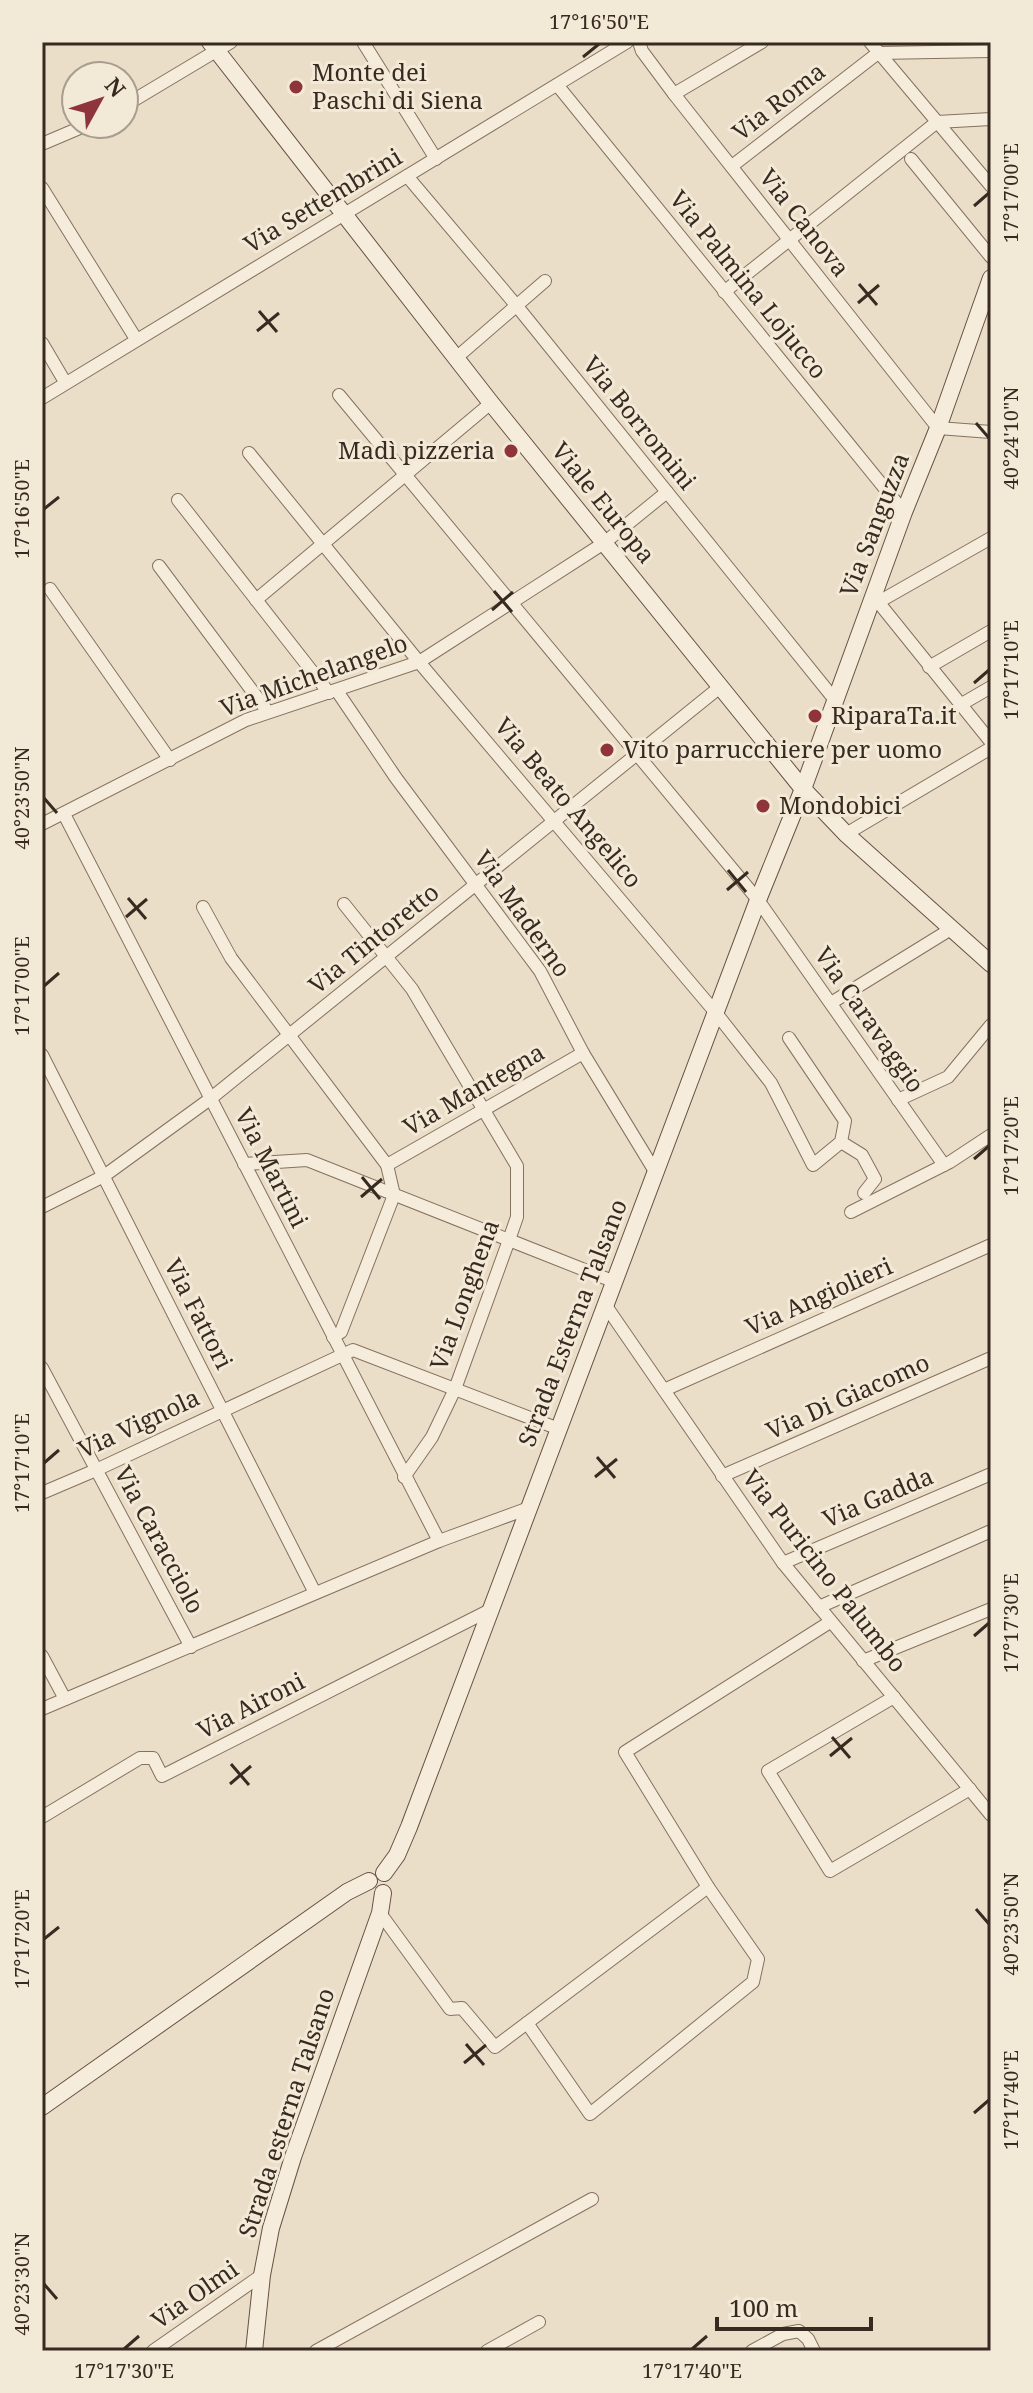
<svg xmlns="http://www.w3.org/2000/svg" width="1033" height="2393" font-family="'Noto Serif',serif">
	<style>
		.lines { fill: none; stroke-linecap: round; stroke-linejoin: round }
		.street-casing { stroke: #85715f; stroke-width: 14 }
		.secondary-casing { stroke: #675242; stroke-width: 18 }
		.street { stroke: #f6ecdb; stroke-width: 12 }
		.secondary { stroke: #f6ecdb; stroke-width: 16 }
		.ticks { fill: none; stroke: #372a21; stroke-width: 3 }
		.poi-dot { fill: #8f343a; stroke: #f3e9d7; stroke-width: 3 }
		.labels { text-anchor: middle; stroke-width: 6; stroke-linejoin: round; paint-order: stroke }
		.poi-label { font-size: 24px; fill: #372a21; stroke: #f3e9d7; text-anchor: start }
		.street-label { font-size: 24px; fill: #372a21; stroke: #f3e9d7 }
		.neatline { fill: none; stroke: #372a21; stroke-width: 3 }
		.ticks-label { font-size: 20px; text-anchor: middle; fill: #372a21 }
	</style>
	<rect width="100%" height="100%" fill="#ebdec8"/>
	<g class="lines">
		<defs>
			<g id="street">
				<path d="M 363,42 L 436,159"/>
				<path d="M 639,42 L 642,51 L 674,94 L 938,428 L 991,432"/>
				<path d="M 870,42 L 991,186"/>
				<path d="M 558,86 L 904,512"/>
				<path d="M 674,94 L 762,42"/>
				<path d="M 124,106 L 231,42"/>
				<path d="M 42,144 L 89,124"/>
				<path d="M 911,159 L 991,257"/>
				<path d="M 732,166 L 878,53 L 991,51"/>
				<path d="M 407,176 L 516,305 L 835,700"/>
				<path d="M 42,188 L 136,339"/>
				<path d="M 724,292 L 937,122 L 991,119"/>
				<path d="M 42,343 L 65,382"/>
				<path d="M 456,358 L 545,281"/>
				<path d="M 339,395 L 758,900 L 944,1165"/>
				<path d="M 42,398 L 627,42"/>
				<path d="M 249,453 L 419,662 L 716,1013 L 771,1083 L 813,1165 L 841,1142 L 845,1121 L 789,1038"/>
				<path d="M 178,500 L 329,693"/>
				<path d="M 159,566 L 268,712"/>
				<path d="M 50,589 L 170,760"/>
				<path d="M 256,600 L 491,403"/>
				<path d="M 879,603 L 991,742"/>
				<path d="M 875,604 L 991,538"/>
				<path d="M 929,667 L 991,631"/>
				<path d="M 337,691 L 396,778 L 540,971 L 583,1053 L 656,1173"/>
				<path d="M 960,705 L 991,687"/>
				<path d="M 64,814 L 439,1541"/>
				<path d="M 42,824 L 246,720 L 419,662 L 604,543 L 667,492"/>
				<path d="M 846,834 L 991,748"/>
				<path d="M 344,904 L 412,989 L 517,1166 L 517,1217 L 509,1240 L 455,1389 L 432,1437 L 404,1477"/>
				<path d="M 203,907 L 231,958 L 387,1165 L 394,1195 L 341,1332 L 333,1337"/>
				<path d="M 831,1003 L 951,929"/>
				<path d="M 42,1055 L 315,1593"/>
				<path d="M 898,1100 L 948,1077 L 991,1025"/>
				<path d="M 841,1142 L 862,1155 L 875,1179 L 864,1193"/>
				<path d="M 244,1164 L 307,1160 L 615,1282"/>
				<path d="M 387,1165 L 583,1053"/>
				<path d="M 42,1207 L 104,1176 L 210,1099 L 720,687"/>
				<path d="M 851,1212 L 950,1162 L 991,1135"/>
				<path d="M 606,1306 L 783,1563 L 991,1815"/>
				<path d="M 42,1368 L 191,1647"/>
				<path d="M 664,1390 L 991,1245"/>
				<path d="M 722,1476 L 991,1358"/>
				<path d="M 42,1493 L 96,1470 L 353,1350 L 559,1429"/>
				<path d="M 783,1563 L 991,1474"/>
				<path d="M 819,1607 L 991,1531"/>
				<path d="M 42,1656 L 65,1699"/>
				<path d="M 863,1661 L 991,1609"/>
				<path d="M 894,1697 L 768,1771 L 830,1871 L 970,1789"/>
				<path d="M 42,1709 L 439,1541 L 529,1508"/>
				<path d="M 42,1817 L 140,1758 L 153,1758 L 162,1776 L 492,1609"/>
				<path d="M 380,1913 L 450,2009 L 462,2008 L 495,2047 L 708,1887"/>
				<path d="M 527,2023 L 590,2114 L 753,1982 L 758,1959 L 708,1887 L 625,1752 L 830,1622"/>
				<path d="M 153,2351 L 262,2275"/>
				<path d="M 316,2351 L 592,2199"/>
				<path d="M 487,2351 L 539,2322"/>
				<path d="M 752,2351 L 783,2334 L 799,2331 L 808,2339 L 814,2351"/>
			</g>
			<g id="secondary">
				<path d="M 210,42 L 491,403 L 803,789 L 846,834 L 991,964"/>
				<path d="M 384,1873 L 397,1855 L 409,1827 L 758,900 L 803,789 L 904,512 L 938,428 L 991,278"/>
				<path d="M 42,2107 L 347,1892 L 369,1881"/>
				<path d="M 254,2351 L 262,2275 L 271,2228 L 293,2157 L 380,1913 L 383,1893"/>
			</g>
		</defs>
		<use href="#street" class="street-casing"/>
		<use href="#secondary" class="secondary-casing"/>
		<use href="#street" class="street"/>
		<use href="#secondary" class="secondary"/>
	</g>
	<path class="ticks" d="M 583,57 L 599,44M 974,206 L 989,193M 859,284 L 877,305M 858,303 L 879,285M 259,311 L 277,332M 257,331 L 279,313M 976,423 L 989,438M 44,509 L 59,497M 494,591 L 512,612M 492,610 L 513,592M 974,683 L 989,670M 44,798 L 57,813M 728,870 L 746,892M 727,890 L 748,872M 128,898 L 146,919M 126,917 L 147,899M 44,986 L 59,973M 974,1159 L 989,1146M 362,1177 L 380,1199M 361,1197 L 382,1179M 597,1457 L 615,1478M 44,1463 L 59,1450M 595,1477 L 617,1459M 974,1636 L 989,1623M 832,1737 L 850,1758M 830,1756 L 852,1738M 231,1764 L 249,1785M 230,1784 L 251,1766M 976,1909 L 989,1924M 44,1939 L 59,1927M 466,2044 L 484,2065M 464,2063 L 486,2045M 974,2113 L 989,2100M 44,2284 L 57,2299M 124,2349 L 139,2336M 692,2349 L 707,2336"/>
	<g class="poi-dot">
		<circle cx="296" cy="87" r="8"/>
		<circle cx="511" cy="451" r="8"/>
		<circle cx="815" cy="716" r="8"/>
		<circle cx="607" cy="750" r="8"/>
		<circle cx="763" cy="806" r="8"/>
	</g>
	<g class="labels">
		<g class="poi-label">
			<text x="312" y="81">Monte dei<tspan x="312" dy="28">Paschi di Siena</tspan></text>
			<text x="495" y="459" text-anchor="end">Madì pizzeria</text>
			<text x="831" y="724">RiparaTa.it</text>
			<text x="623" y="758">Vito parrucchiere per uomo</text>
			<text x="779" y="814">Mondobici</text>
		</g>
		<g class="street-label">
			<text transform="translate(779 102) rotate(-38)" y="8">Via Roma</text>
			<text transform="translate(323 201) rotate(-31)" y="8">Via Settembrini</text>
			<text transform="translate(804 223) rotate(52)" y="8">Via Canova</text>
			<text transform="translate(748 285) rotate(51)" y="8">Via Palmina Lojucco</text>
			<text transform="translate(639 423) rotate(51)" y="8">Via Borromini</text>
			<text transform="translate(603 503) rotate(51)" y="8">Viale Europa</text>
			<text transform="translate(875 525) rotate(-69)" y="8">Via Sanguzza</text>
			<text transform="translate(314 676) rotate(-20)" y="8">Via Michelangelo</text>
			<text transform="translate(568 803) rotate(50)" y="8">Via Beato Angelico</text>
			<text transform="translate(522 914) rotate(55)" y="8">Via Maderno</text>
			<text transform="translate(374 939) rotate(-39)" y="8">Via Tintoretto</text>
			<text transform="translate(869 1020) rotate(55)" y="8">Via Caravaggio</text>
			<text transform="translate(474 1090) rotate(-30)" y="8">Via Mantegna</text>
			<text transform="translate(271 1168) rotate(63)" y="8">Via Martini</text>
			<text transform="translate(465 1295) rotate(-70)" y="8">Via Longhena</text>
			<text transform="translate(819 1297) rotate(-24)" y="8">Via Angiolieri</text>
			<text transform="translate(198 1314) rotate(63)" y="8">Via Fattori</text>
			<text transform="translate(573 1323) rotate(-69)" y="8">Strada Esterna Talsano</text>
			<text transform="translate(848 1397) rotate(-24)" y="8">Via Di Giacomo</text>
			<text transform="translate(139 1424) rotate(-25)" y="8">Via Vignola</text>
			<text transform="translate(878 1498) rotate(-23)" y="8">Via Gadda</text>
			<text transform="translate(159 1540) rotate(62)" y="8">Via Caracciolo</text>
			<text transform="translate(824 1571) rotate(52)" y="8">Via Puricino Palumbo</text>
			<text transform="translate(251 1706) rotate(-27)" y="8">Via Aironi</text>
			<text transform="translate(287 2113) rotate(-72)" y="8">Strada esterna Talsano</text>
			<text transform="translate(195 2295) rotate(-35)" y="8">Via Olmi</text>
		</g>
	</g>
	<rect width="1033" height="2393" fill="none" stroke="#f3e9d7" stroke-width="88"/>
	<g transform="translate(100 100) rotate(50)"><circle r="38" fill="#f3e9d7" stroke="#a89d8e" stroke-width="2"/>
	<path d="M0-6L14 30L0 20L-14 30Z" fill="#8f343a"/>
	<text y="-12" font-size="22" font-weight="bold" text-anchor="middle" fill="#372a21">N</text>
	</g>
	<path d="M717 2317v12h154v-12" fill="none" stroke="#372a21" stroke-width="4"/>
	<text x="729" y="2317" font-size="24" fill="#372a21" stroke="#f3e9d7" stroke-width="6" paint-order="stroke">100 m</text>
	<rect x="44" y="44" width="945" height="2305" class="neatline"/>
	<g class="ticks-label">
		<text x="599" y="29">17°16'50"E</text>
		<text transform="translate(1011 193) rotate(-90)" y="7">17°17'00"E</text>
		<text transform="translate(1011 438) rotate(-90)" y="7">40°24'10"N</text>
		<text transform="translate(22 509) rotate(-90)" y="7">17°16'50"E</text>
		<text transform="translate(1011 670) rotate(-90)" y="7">17°17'10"E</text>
		<text transform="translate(22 798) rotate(-90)" y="7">40°23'50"N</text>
		<text transform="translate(22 986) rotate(-90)" y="7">17°17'00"E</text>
		<text transform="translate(1011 1146) rotate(-90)" y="7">17°17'20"E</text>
		<text transform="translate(22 1463) rotate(-90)" y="7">17°17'10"E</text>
		<text transform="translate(1011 1623) rotate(-90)" y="7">17°17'30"E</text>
		<text transform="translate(1011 1924) rotate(-90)" y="7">40°23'50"N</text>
		<text transform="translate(22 1939) rotate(-90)" y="7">17°17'20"E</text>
		<text transform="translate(1011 2100) rotate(-90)" y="7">17°17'40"E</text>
		<text transform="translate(22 2284) rotate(-90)" y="7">40°23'30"N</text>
		<text x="124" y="2378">17°17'30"E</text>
		<text x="692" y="2378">17°17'40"E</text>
	</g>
</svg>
